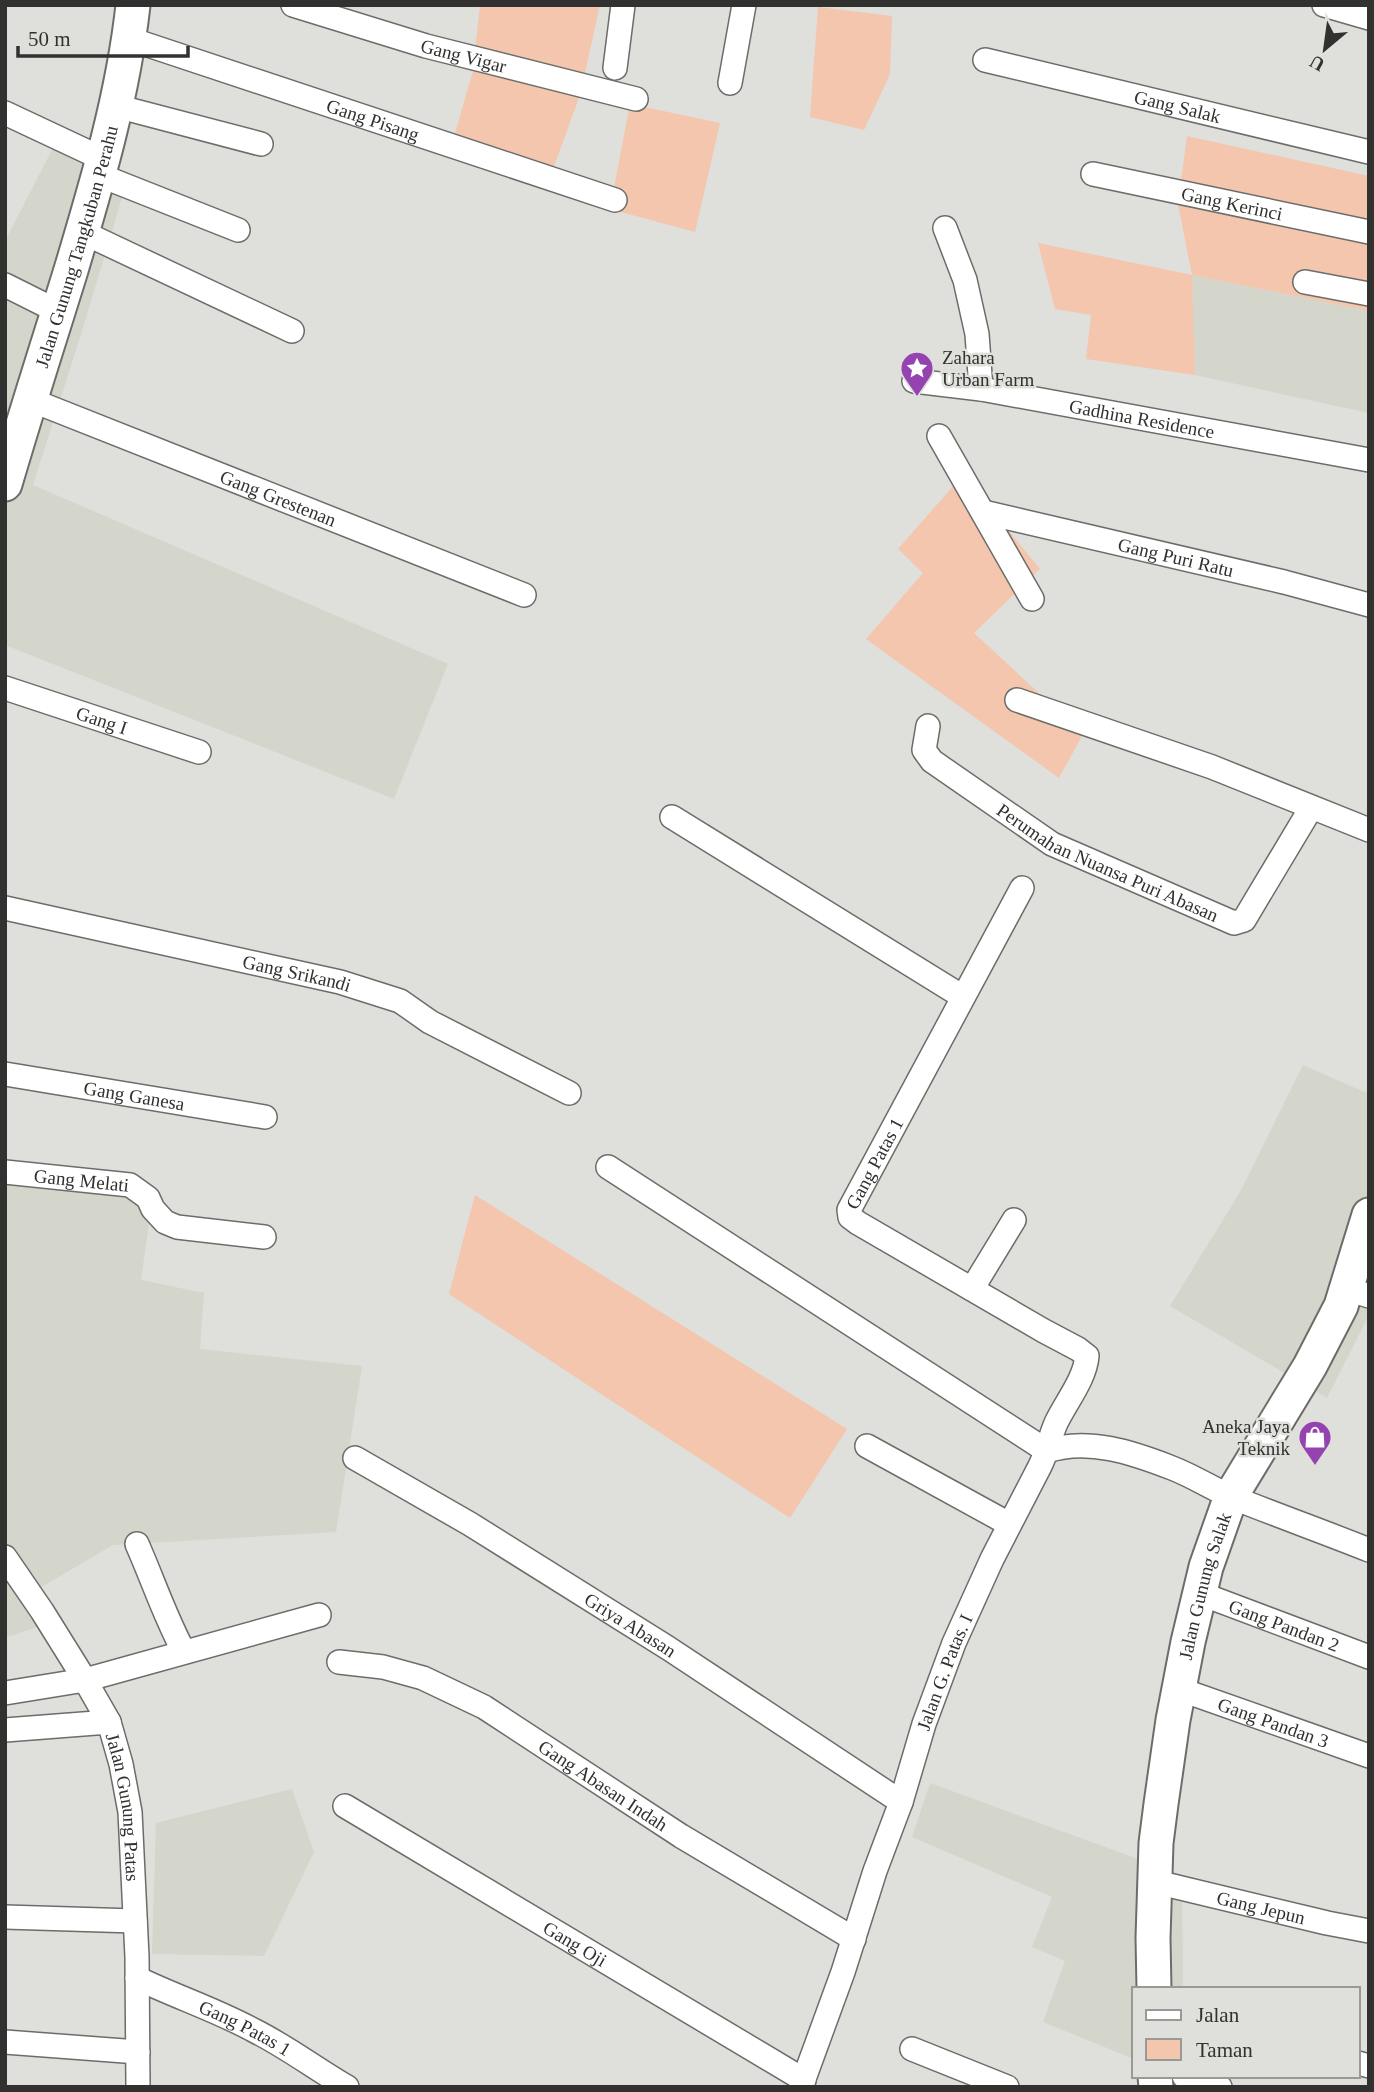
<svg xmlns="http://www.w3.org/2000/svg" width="1374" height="2092" font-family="Georgia,serif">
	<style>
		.built { fill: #d4d6cb }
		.green { fill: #f3c6ad }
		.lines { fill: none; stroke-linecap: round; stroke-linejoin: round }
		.street-casing { stroke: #6c6d69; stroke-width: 26 }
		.secondary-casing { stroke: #6c6d69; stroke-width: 37 }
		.street { stroke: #fff; stroke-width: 23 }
		.secondary { stroke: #fff; stroke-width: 33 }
		.labels { text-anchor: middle; stroke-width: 5; stroke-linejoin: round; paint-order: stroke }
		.street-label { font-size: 19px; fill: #31312f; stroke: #dfdfdb }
		.poi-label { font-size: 19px; fill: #31312f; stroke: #dfdfdb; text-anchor: start }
	</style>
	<rect width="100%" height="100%" fill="#dfdfdb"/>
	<g class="built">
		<path d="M 54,146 L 127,181 L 82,331 L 33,485 L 448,664 L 394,799 L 5,645 L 5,241 Z"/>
		<path d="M 1192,275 L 1369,311 L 1369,413 L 1195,375 Z"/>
		<path d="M 1303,1065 L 1369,1094 L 1369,1315 L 1327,1398 L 1170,1306 L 1240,1192 Z"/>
		<path d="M 5,1180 L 152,1202 L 141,1280 L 204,1293 L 200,1349 L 362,1366 L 336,1532 L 113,1545 L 38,1589 L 57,1620 L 5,1638 L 5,1568 L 19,1564 L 5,1546 Z"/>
		<path d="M 930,1783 L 1182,1875 L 1183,1989 L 1134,1989 L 1134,2059 L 1043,2022 L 1065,1961 L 1032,1947 L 1052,1897 L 912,1837 Z"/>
		<path d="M 292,1789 L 314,1852 L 264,1956 L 152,1954 L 156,1823 Z"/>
	</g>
	<g class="green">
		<path d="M 480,5 L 600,5 L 580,95 L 546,188 L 449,154 L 473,71 Z"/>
		<path d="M 818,7 L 892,16 L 890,74 L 864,130 L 810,117 Z"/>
		<path d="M 630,104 L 720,123 L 695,232 L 610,209 Z"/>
		<path d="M 1187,136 L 1369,176 L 1369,311 L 1192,275 L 1195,375 L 1086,359 L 1091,315 L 1055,309 L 1038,243 L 1192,275 L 1178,204 Z"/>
		<path d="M 963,475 L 1040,569 L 974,633 L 1083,734 L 1059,778 L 866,639 L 923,573 L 898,549 Z"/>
		<path d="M 475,1195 L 847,1429 L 790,1518 L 449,1294 Z"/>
	</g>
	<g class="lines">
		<defs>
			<g id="street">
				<path id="s1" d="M 293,5 L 426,46 L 636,99"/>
				<path d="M 1324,5 L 1369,18"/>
				<path id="s2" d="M 130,39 L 615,200"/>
				<path id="s3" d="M 985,60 L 1369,152"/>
				<path d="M 615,68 L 623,5"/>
				<path d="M 730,83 L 744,5"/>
				<path d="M 116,106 L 261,144"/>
				<path d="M 5,113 L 103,159"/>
				<path id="s4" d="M 1093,174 L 1369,232"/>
				<path d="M 99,175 L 238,230"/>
				<path d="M 945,228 L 965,280 L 977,334 L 981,389"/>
				<path d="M 82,232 L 292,331"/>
				<path d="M 1305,282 L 1369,294"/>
				<path d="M 5,285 L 59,312"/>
				<path id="s5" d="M 914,381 L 981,389 L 1369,460"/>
				<path id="s6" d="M 31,400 L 524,595"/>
				<path d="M 939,436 L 1032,599"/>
				<path id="s7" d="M 983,512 L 1284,582 L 1369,605"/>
				<path id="s8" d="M 5,688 L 199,752"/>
				<path d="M 1017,700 L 1212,767 L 1369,830"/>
				<path id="s9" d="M 928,726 L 924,750 L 932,761 L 1052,844 L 1234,923 L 1244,920 L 1311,808"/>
				<path d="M 672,817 L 963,997"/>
				<path id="s10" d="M 5,908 L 340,982 L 400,1001 L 430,1022 L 569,1093"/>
				<path id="s11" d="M 5,1074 L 265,1117"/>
				<path d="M 608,1167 L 1047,1451"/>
				<path id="s12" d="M 5,1172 L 130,1185 L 148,1198 L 153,1209 L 165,1222 L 177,1227 L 264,1237"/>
				<path d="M 972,1289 L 1014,1220"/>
				<path d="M 1348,1289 L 1369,1296"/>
				<path d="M 867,1446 L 1009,1524"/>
				<path d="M 1047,1451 C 1087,1437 1134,1453 1172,1468 C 1193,1476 1213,1489 1234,1498 C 1279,1516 1324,1532 1369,1550"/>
				<path id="s13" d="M 355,1458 L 470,1524 L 668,1648 L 901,1802"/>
				<path d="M 137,1544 C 153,1580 165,1617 184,1652"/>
				<path id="s14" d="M 5,1557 L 42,1611 L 85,1680 L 109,1722 L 121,1764 L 130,1812 L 137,1957 L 138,2087"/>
				<path id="s15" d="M 1199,1593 L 1369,1657"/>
				<path id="s16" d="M 339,1662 L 383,1667 L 423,1678 L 484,1707 L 681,1836 L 854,1939"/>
				<path id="s17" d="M 1179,1689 L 1369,1756"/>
				<path d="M 5,1693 L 85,1680 L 319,1615"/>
				<path d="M 5,1730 L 109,1722"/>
				<path id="s18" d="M 345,1806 L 804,2080"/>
				<path id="s19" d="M 1156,1882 L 1327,1923 L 1369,1931"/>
				<path d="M 5,1917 L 135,1921"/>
				<path id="s20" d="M 137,1978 C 176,1997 217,2010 255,2031 C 287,2047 316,2069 347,2087"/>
				<path d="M 5,2042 L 138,2052"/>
				<path d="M 912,2049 L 1007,2087"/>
				<path d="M 1358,2063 L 1369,2066"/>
				<path d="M 1184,2076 L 1220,2087"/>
				<path id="s21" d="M 801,2087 L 843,1972 L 875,1871 L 901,1802 L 924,1724 L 954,1643 L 992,1559 L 1040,1466 C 1047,1452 1050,1437 1056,1423 C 1066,1402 1085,1379 1087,1356 L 1078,1349 L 1044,1331 L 858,1223 L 850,1217 L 849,1210 L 1022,888"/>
			</g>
			<g id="secondary">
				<path id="s22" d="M 5,484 C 26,412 49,341 71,270 C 97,183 123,96 133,5"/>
				<path id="s23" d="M 1154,1989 L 1153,1938 L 1156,1843 L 1161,1804 L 1173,1720 L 1188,1642 L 1206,1567 L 1231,1496 L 1310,1366 L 1341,1306 L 1369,1215"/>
				<path d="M 1155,2076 L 1156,2087"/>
			</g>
		</defs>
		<use href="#street" class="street-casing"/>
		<use href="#secondary" class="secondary-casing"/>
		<use href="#street" class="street"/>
		<use href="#secondary" class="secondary"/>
	</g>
	<defs>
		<symbol id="sight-pin" viewBox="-11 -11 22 30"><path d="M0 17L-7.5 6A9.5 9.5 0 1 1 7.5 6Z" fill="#9643b2" stroke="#dfdfdb"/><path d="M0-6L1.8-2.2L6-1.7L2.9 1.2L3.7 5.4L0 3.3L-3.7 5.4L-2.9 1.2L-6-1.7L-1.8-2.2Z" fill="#fff"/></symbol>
		<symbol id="shop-pin" viewBox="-11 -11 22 30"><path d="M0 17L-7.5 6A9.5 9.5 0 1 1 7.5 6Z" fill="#9643b2" stroke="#dfdfdb"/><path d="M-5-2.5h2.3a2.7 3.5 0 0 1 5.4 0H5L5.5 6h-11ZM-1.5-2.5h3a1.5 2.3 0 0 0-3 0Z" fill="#fff"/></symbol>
	</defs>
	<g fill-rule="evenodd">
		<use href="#sight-pin" x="898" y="349" width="38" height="52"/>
		<use href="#shop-pin" x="1296" y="1418" width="38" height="52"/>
	</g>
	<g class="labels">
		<g class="street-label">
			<text dy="7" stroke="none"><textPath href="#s1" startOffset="178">Gang Vigar</textPath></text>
			<text dy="7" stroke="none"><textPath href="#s3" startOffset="198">Gang Salak</textPath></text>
			<text dy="7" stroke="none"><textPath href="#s2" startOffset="256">Gang Pisang</textPath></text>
			<text dy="7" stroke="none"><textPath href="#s4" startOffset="142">Gang Kerinci</textPath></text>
			<text dy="7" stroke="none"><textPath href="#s22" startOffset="248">Jalan Gunung Tangkuban Perahu</textPath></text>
			<text dy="7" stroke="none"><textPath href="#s5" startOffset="231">Gadhina Residence</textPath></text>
			<text dy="7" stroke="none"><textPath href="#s6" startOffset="266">Gang Grestenan</textPath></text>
			<text dy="7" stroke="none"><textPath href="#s7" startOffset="198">Gang Puri Ratu</textPath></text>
			<text dy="7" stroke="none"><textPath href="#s8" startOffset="102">Gang I</textPath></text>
			<text dy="7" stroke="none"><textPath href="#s9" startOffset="242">Perumahan Nuansa Puri Abasan</textPath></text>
			<text dy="7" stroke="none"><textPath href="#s10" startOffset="299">Gang Srikandi</textPath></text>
			<text dy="7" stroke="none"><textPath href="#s11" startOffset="131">Gang Ganesa</textPath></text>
			<text dy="7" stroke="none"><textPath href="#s21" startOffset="1122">Gang Patas 1</textPath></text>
			<text dy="7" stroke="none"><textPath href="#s12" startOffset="77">Gang Melati</textPath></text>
			<text dy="7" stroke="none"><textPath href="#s23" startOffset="408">Jalan Gunung Salak</textPath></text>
			<text dy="7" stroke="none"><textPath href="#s13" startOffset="322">Griya Abasan</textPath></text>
			<text dy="7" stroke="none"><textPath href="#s15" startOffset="91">Gang Pandan 2</textPath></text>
			<text dy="7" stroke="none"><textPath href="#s21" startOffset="439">Jalan G. Patas. I</textPath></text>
			<text dy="7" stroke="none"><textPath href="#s17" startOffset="100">Gang Pandan 3</textPath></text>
			<text dy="7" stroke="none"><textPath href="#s16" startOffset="296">Gang Abasan Indah</textPath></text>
			<text dy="7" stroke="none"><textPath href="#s14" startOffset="282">Jalan Gunung Patas</textPath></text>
			<text dy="7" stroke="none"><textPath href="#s19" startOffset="108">Gang Jepun</textPath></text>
			<text dy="7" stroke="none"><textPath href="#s18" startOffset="268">Gang Oji</textPath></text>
			<text dy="7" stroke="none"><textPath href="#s20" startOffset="119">Gang Patas 1</textPath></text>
		</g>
		<g class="poi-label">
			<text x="942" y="364">Zahara<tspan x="942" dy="22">Urban Farm</tspan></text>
			<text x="1290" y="1433" text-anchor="end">Aneka Jaya<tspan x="1290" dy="22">Teknik</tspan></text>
		</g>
	</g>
	<rect width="1374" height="2092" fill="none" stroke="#31312f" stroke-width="14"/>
	<rect x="1132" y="1987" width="228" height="91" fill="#dfdfdb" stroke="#999996" stroke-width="2"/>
	<rect x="1146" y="2010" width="35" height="10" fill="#ffffff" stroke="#999996" stroke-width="2"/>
	<text x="1196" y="2022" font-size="21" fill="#31312f">Jalan</text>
	<rect x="1146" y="2039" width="35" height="21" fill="#f3c6ad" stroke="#999996" stroke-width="2"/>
	<text x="1196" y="2057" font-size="21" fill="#31312f">Taman</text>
	<g transform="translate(1325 49) rotate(209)" stroke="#dfdfdb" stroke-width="5" paint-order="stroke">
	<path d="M0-5L12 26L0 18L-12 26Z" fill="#31312f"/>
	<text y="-10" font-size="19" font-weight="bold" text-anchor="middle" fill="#31312f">U</text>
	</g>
	<path d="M18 46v10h170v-10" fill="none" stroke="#31312f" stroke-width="3.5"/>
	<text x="28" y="46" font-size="21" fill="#31312f" stroke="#dfdfdb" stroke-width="5" paint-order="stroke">50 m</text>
</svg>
